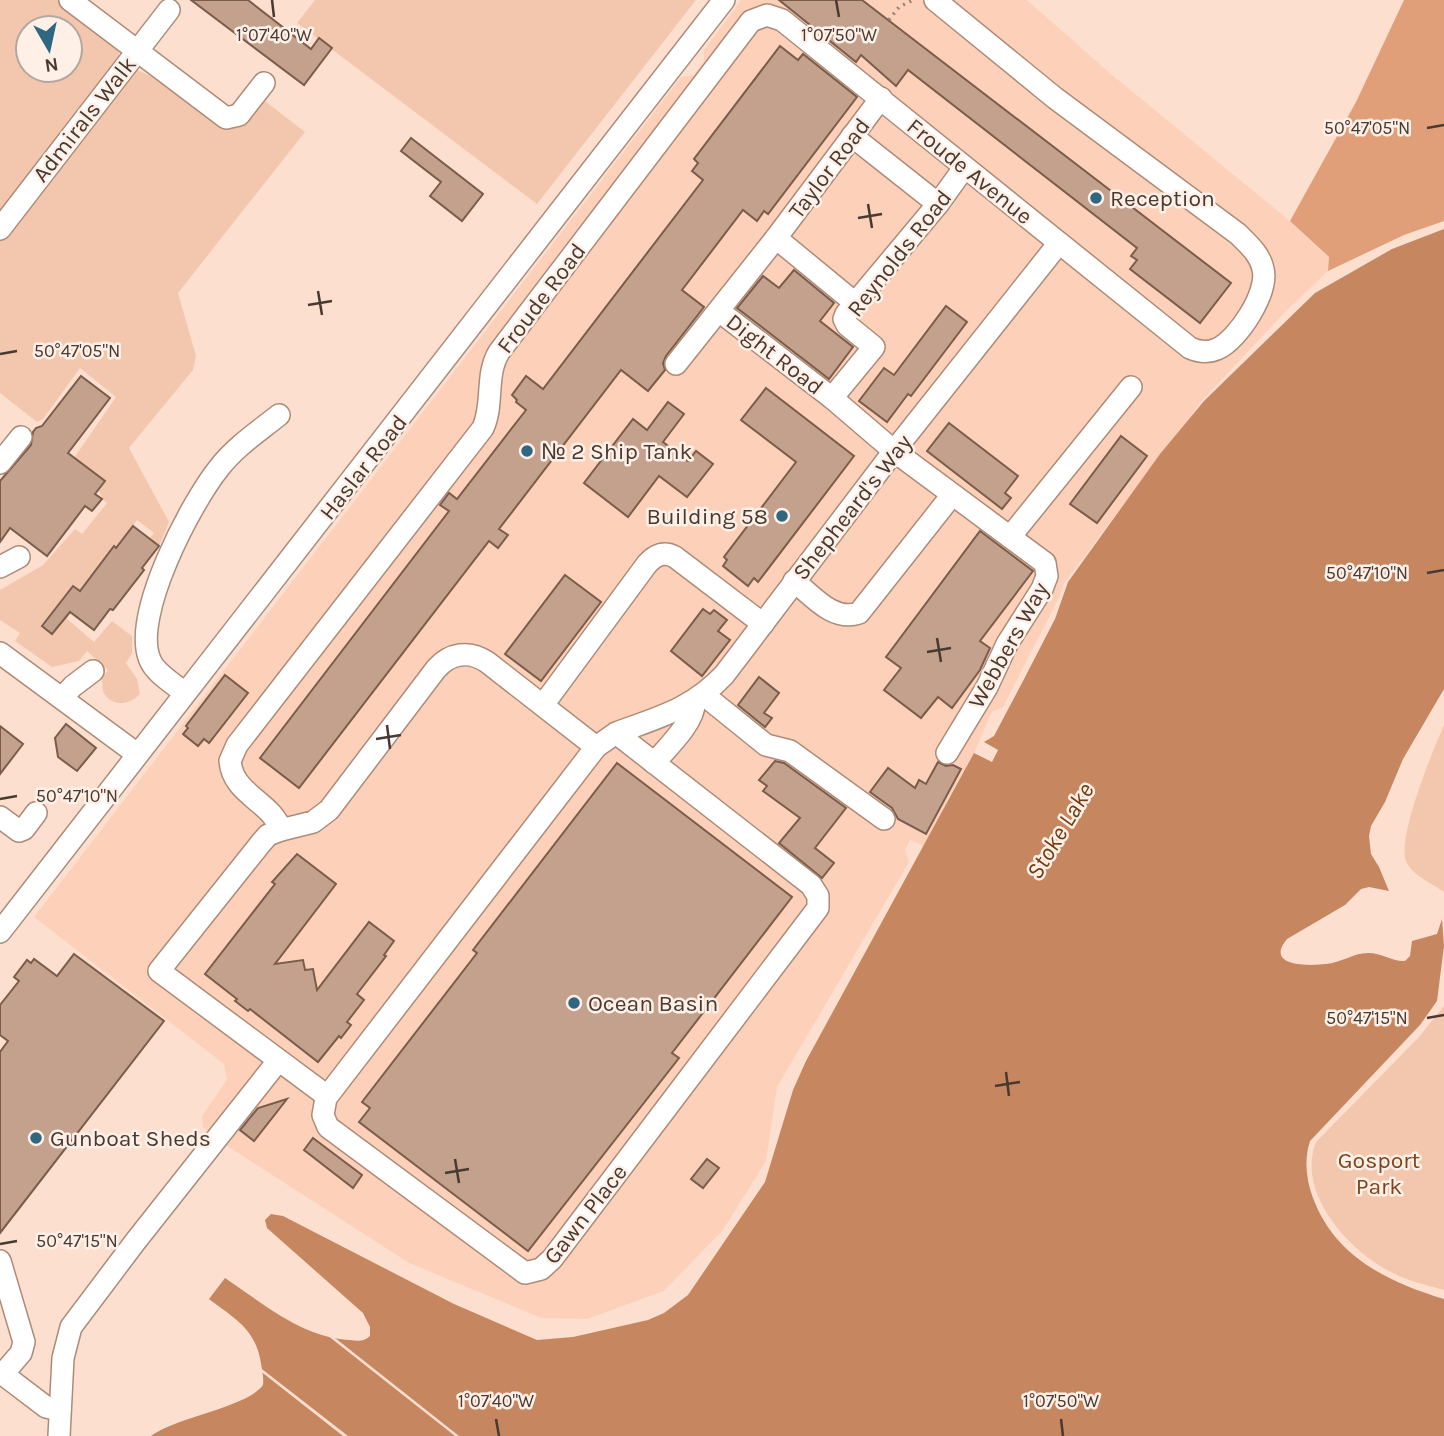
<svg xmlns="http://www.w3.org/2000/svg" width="1444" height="1436" font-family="Karla,sans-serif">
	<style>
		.built { fill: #fdd1b9 }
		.green { fill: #f3c7ae; fill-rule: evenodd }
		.forest { fill: #e09f79 }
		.water { fill: #c58660 }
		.pier { fill: #fddfcf }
		.building { fill: #c4a18d; stroke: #7b5c4a; stroke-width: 2 }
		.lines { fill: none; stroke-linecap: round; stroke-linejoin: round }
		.minor-casing { stroke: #ad8b78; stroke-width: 24 }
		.path { stroke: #9a8579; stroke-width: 3.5; stroke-dasharray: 2 5; stroke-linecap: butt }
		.minor { stroke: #fff; stroke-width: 21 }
		.ticks { fill: none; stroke: #483931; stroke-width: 2.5 }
		.poi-dot { fill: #2f6781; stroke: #fff0e7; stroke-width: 2.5 }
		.labels { text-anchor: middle; stroke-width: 5; stroke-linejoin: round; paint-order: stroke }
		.street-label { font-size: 23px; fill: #483931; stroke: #fff0e7 }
		.poi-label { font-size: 23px; fill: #483931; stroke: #fff0e7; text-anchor: start }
		.park-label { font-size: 23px; fill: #7f421a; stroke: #fff0e7 }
		.water-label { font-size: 24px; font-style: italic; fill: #74380c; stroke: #fff0e7 }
		.ticks-label { font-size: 18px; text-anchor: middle; fill: #483931; stroke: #fff0e7; stroke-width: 5; stroke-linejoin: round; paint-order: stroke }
	</style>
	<rect width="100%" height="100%" fill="#fddfcf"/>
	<path class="built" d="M 741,0 L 1027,0 L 1111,74 L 1290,221 L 1329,258 L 1328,271 L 1282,315 L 1201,402 L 1064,583 L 1060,596 L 1003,707 L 992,712 L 974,753 L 924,846 L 910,840 L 905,850 L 909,862 L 777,1087 L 766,1161 L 723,1230 L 664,1291 L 587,1319 L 541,1318 L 409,1263 L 224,1144 L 203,1127 L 202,1116 L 227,1080 L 224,1064 L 34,917 L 681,77 L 694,75 L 704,61 L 704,50 Z"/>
	<g class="green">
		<path d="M 0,0 L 63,0 L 111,40 L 119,50 L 119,59 L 0,217 ZM 28,28 L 70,28 L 70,70 L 28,70 Z"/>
		<path d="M 315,0 L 696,0 L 537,204 L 297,23 Z"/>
		<path d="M 135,69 L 157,79 L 211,119 L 261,98 L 305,132 L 178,293 L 196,356 L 193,370 L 129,448 L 169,522 L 159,546 L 149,539 L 154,533 L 137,520 L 66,618 L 94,642 L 112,621 L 132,636 L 132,653 L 126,663 L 137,679 L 140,694 C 128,706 112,707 103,692 L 102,679 L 108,670 L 87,651 L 79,661 L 52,667 L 15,641 L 20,633 L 0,620 L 0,590 L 43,565 L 75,529 L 82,534 L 107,503 L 102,499 L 92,471 L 74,458 L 116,397 L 80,368 L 43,419 L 37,422 L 0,393 L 0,238 Z"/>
		<path d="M 1444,725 L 1444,892 C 1433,884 1411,875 1406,861 C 1397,837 1433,750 1444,725 Z"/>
		<path d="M 1444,1006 L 1444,1290 C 1425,1285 1405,1280 1387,1270 C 1347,1248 1296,1192 1316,1142 L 1419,1037 Z"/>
	</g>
	<path class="forest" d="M 1404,0 L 1444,0 L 1444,221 L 1404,235 L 1328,271 L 1329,257 L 1290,221 L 1356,102 Z"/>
	<path class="water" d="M 1444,229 L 1444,689 L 1403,759 L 1385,802 L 1371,826 L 1369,836 L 1371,854 L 1379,867 L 1389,891 L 1369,887 L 1361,889 L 1345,905 L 1287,939 C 1264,967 1309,966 1326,964 C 1341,963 1353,953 1368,953 C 1382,953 1393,962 1405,961 L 1410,956 L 1412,941 L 1437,934 L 1442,919 L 1444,946 L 1437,1001 L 1420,1025 L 1310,1141 C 1304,1159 1306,1180 1313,1198 C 1335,1257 1388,1282 1444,1299 L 1444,1436 L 151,1436 C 176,1417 248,1407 263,1385 C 264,1378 262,1370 261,1363 C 255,1328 235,1319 209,1299 L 225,1278 C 264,1304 301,1337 350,1340 C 358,1341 364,1342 370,1336 L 370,1327 L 363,1313 L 267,1228 L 265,1220 L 271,1214 L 283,1216 L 454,1304 L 537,1340 L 573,1337 L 648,1320 L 664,1313 L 688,1295 L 765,1182 L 793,1090 L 806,1061 L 974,753 L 992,762 L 998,750 L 984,742 L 994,736 L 1022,683 L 1055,619 L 1068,582 L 1160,454 L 1204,401 L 1315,293 L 1392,249 Z"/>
	<g class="pier">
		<path d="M 328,1334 L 330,1334 L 459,1436 L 455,1436 L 327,1335 Z"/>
		<path d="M 258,1366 L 348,1436 L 343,1436 L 259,1370 Z"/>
	</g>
	<g class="building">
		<path d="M 191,0 L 248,0 L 311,49 L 319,38 L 332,48 L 304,85 Z"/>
		<path d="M 779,0 L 862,0 L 1231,283 L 1200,323 L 1130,269 L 1137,260 L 1131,256 L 1137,248 L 908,70 L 896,86 L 861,55 L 856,62 Z"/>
		<path d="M 780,46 L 798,60 L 803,54 L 857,97 L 768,214 L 764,211 L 757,221 L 743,210 L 682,290 L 704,307 L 666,356 L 663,363 L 665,370 L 648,391 L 621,370 L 499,529 L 508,535 L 498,548 L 489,541 L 299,788 L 260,758 L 449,511 L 440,505 L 449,493 L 457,499 L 526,410 L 516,402 L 517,400 L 512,395 L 526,376 L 543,389 L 703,180 L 692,171 L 698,163 L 694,159 Z"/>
		<path d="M 411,138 L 483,194 L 462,221 L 430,196 L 441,182 L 401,151 Z"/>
		<path d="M 794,270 L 834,303 L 820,321 L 853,347 L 829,379 L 737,308 L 763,276 L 779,288 Z"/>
		<path d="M 946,306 L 967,322 L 911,396 L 908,394 L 887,422 L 859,401 L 884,368 L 894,375 Z"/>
		<path d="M 81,376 L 110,398 L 68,453 L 105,481 L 95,494 L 102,499 L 92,511 L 85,506 L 47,556 L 10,528 L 0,542 L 0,481 L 31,445 L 33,432 L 36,428 L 42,426 Z"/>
		<path d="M 766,388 L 854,456 L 758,582 L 754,578 L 748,586 L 723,566 L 727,560 L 724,557 L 796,462 L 741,420 Z"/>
		<path d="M 668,402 L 684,414 L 663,442 L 688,461 L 696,451 L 713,464 L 687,497 L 659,476 L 628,517 L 584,483 L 633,419 L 647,430 Z"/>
		<path d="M 949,423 L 1018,476 L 1005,493 L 1011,498 L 1002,509 L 927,451 Z"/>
		<path d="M 1121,436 L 1147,456 L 1097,523 L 1070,504 Z"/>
		<path d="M 133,526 L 159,546 L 142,568 L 144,570 L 113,610 L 110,609 L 94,630 L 70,612 L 52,634 L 42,626 L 73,586 L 80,591 L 114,546 L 116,548 Z"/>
		<path d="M 980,531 L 1033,571 L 980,641 L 990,648 L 980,670 L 952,708 L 938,697 L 921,718 L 884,690 L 901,668 L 886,657 Z"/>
		<path d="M 565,575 L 601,602 L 541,681 L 505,654 Z"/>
		<path d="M 703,609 L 710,614 L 714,610 L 727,620 L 718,631 L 730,640 L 702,676 L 671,651 Z"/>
		<path d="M 225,675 L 248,693 L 209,743 L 204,739 L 198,746 L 183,734 L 188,728 L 186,726 Z"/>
		<path d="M 759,677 L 779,693 L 764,713 L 772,718 L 765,727 L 738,705 Z"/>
		<path d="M 66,724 L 96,748 L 77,771 L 58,757 L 55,738 Z"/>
		<path d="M 0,726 L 23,744 L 0,774 Z"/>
		<path d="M 775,761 L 784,763 L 846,808 L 815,848 L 834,863 L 822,878 L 779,843 L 800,818 L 763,791 L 767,786 L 759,780 Z"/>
		<path d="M 938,762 L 946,766 L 953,765 L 961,769 L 926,834 L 898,819 L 892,808 L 870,792 L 888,768 L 915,788 L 919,780 L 926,784 Z"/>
		<path d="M 617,763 L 792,897 L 672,1053 L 679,1058 L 528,1251 L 359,1122 L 370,1108 L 362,1102 L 477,953 L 473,950 Z"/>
		<path d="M 297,854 L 336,884 L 275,964 L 303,960 L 305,970 L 313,969 L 317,990 L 369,922 L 394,941 L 384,955 L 386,956 L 357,994 L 364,1000 L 347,1022 L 351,1025 L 341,1038 L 339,1036 L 318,1062 L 250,1009 L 248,1011 L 235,1001 L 237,999 L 205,974 L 275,884 L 272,882 Z"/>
		<path d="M 74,954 L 164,1021 L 0,1233 L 0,1052 L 8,1041 L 0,1035 L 0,1005 L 19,981 L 14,977 L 27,960 L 31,963 L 34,959 L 57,976 Z"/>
		<path d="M 287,1099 L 254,1141 L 240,1130 L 258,1108 Z"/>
		<path d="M 313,1138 L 362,1175 L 353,1188 L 304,1150 Z"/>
		<path d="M 707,1159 L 719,1168 L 703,1188 L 691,1179 Z"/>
	</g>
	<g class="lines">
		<defs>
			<g id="minor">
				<path d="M 70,0 L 226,118 L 239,115 L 264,83"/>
				<path d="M 852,136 L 938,204"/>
				<path d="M 0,229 L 169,10"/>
				<path d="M 776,238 L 855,303"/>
				<path d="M 719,311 L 832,398 L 894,451 L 1045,563 L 1047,576 L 1042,589 L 1007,644 L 987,687 L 947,753"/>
				<path d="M 676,364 L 776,238 L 881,98"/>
				<path d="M 832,398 L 874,347 L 847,325 L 844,319 L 846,314 L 938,204 L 964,168"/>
				<path d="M 0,463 L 21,437"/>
				<path d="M 1010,537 L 1131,387"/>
				<path d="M 0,567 L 19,557"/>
				<path d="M 794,581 C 813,596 833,622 859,613 L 952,495"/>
				<path d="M 0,653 L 137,754"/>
				<path d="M 185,693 C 174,684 155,673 150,660 C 131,616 191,503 219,468 C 235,447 259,431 279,415"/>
				<path d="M 704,695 L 766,745 L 790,751 L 884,819"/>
				<path d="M 62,698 L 73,686 L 93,671"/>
				<path d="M 543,705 L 647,564 C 655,555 664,551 675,557 L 763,624"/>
				<path d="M 616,733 L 811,885 L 818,896 L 818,908 L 552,1259 L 541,1269 L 525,1273 L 328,1127 L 323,1115 L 326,1098 L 596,747 L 616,733 C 659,717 692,709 724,675 L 894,451 L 1059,243"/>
				<path d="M 596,747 L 487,662 C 469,650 450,653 436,669 L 329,810 L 313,822 L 281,830 C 271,801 233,795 230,761 L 237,745 L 483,428 C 494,404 485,375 499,352 L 751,21 L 767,15 L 782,20 L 1190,348 C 1199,352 1208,353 1217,349 C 1238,340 1269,292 1263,269 C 1260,254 1248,244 1238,234 L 1055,98 L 935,0"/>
				<path d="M 654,763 C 666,749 697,720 694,701"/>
				<path d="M 0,817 L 19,831 L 24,829 L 36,813"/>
				<path d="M 281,830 L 268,835 L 261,843 L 159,971 L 327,1096"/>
				<path d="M 0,932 L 724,0"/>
				<path d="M 0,1261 L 24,1342 L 21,1353 L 3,1374"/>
				<path d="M 0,1372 L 46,1407 L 60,1410"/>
				<path d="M 59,1436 L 63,1358 L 71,1327 L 135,1242 L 278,1061"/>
			</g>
		</defs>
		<use href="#minor" class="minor-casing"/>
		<path class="path" d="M 889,20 L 899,7 L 913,0"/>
		<use href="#minor" class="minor"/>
	</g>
	<path class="ticks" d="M 272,0 L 274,17M 836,0 L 839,17M 1427,128 L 1444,125M 868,204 L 872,228M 858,218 L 882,214M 318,291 L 322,315M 308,305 L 332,301M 0,354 L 17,351M 1427,573 L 1444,570M 937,638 L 941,662M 927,652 L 951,648M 387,725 L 390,749M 376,739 L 401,735M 0,799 L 17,796M 1427,1018 L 1444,1015M 1006,1072 L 1009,1096M 995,1086 L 1020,1082M 455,1159 L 459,1183M 445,1173 L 469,1169M 0,1244 L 17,1241M 496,1419 L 499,1436M 1061,1419 L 1063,1436"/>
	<g class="poi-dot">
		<circle cx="1096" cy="198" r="7"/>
		<circle cx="527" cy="451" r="7"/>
		<circle cx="782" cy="516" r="7"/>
		<circle cx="574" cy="1003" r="7"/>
		<circle cx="36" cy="1138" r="7"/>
	</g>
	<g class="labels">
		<g class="street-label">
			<text transform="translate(84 119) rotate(-52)" y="8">Admirals Walk</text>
			<text transform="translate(829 168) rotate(-53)" y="8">Taylor Road</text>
			<text transform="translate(970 171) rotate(39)" y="8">Froude Avenue</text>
			<text transform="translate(899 253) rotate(-52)" y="8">Reynolds Road</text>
			<text transform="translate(541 298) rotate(-53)" y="8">Froude Road</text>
			<text transform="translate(775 354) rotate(38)" y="8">Dight Road</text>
			<text transform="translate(363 467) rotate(-52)" y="8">Haslar Road</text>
			<text transform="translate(852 507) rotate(-52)" y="8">Shepheard's Way</text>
			<text transform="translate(1008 645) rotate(-61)" y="8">Webbers Way</text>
			<text transform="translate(585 1214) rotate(-52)" y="8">Gawn Place</text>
		</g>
		<g class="poi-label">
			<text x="1110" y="206">Reception</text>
			<text x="541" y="459">№ 2 Ship Tank</text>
			<text x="768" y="524" text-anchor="end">Building 58</text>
			<text x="588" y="1011">Ocean Basin</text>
			<text x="50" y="1146">Gunboat Sheds</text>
		</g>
		<g class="park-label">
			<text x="1379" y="1168">Gosport<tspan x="1379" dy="26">Park</tspan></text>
		</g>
		<g class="water-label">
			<text transform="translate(1060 831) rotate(-59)" y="8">Stoke Lake</text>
		</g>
	</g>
	<g class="ticks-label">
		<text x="274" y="41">1°07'40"W</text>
		<text x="839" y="41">1°07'50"W</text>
		<text x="1367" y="134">50°47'05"N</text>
		<text x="77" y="357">50°47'05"N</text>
		<text x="1367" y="579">50°47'10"N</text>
		<text x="77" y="802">50°47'10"N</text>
		<text x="1367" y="1024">50°47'15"N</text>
		<text x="77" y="1247">50°47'15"N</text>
		<text x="496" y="1407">1°07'40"W</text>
		<text x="1061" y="1407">1°07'50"W</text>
	</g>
	<g transform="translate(49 49) rotate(171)"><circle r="33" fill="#fff0e7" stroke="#b6a79e" stroke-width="2"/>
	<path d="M0-5L12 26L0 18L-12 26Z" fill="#2f6781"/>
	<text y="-10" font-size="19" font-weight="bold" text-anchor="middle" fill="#483931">N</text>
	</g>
</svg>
